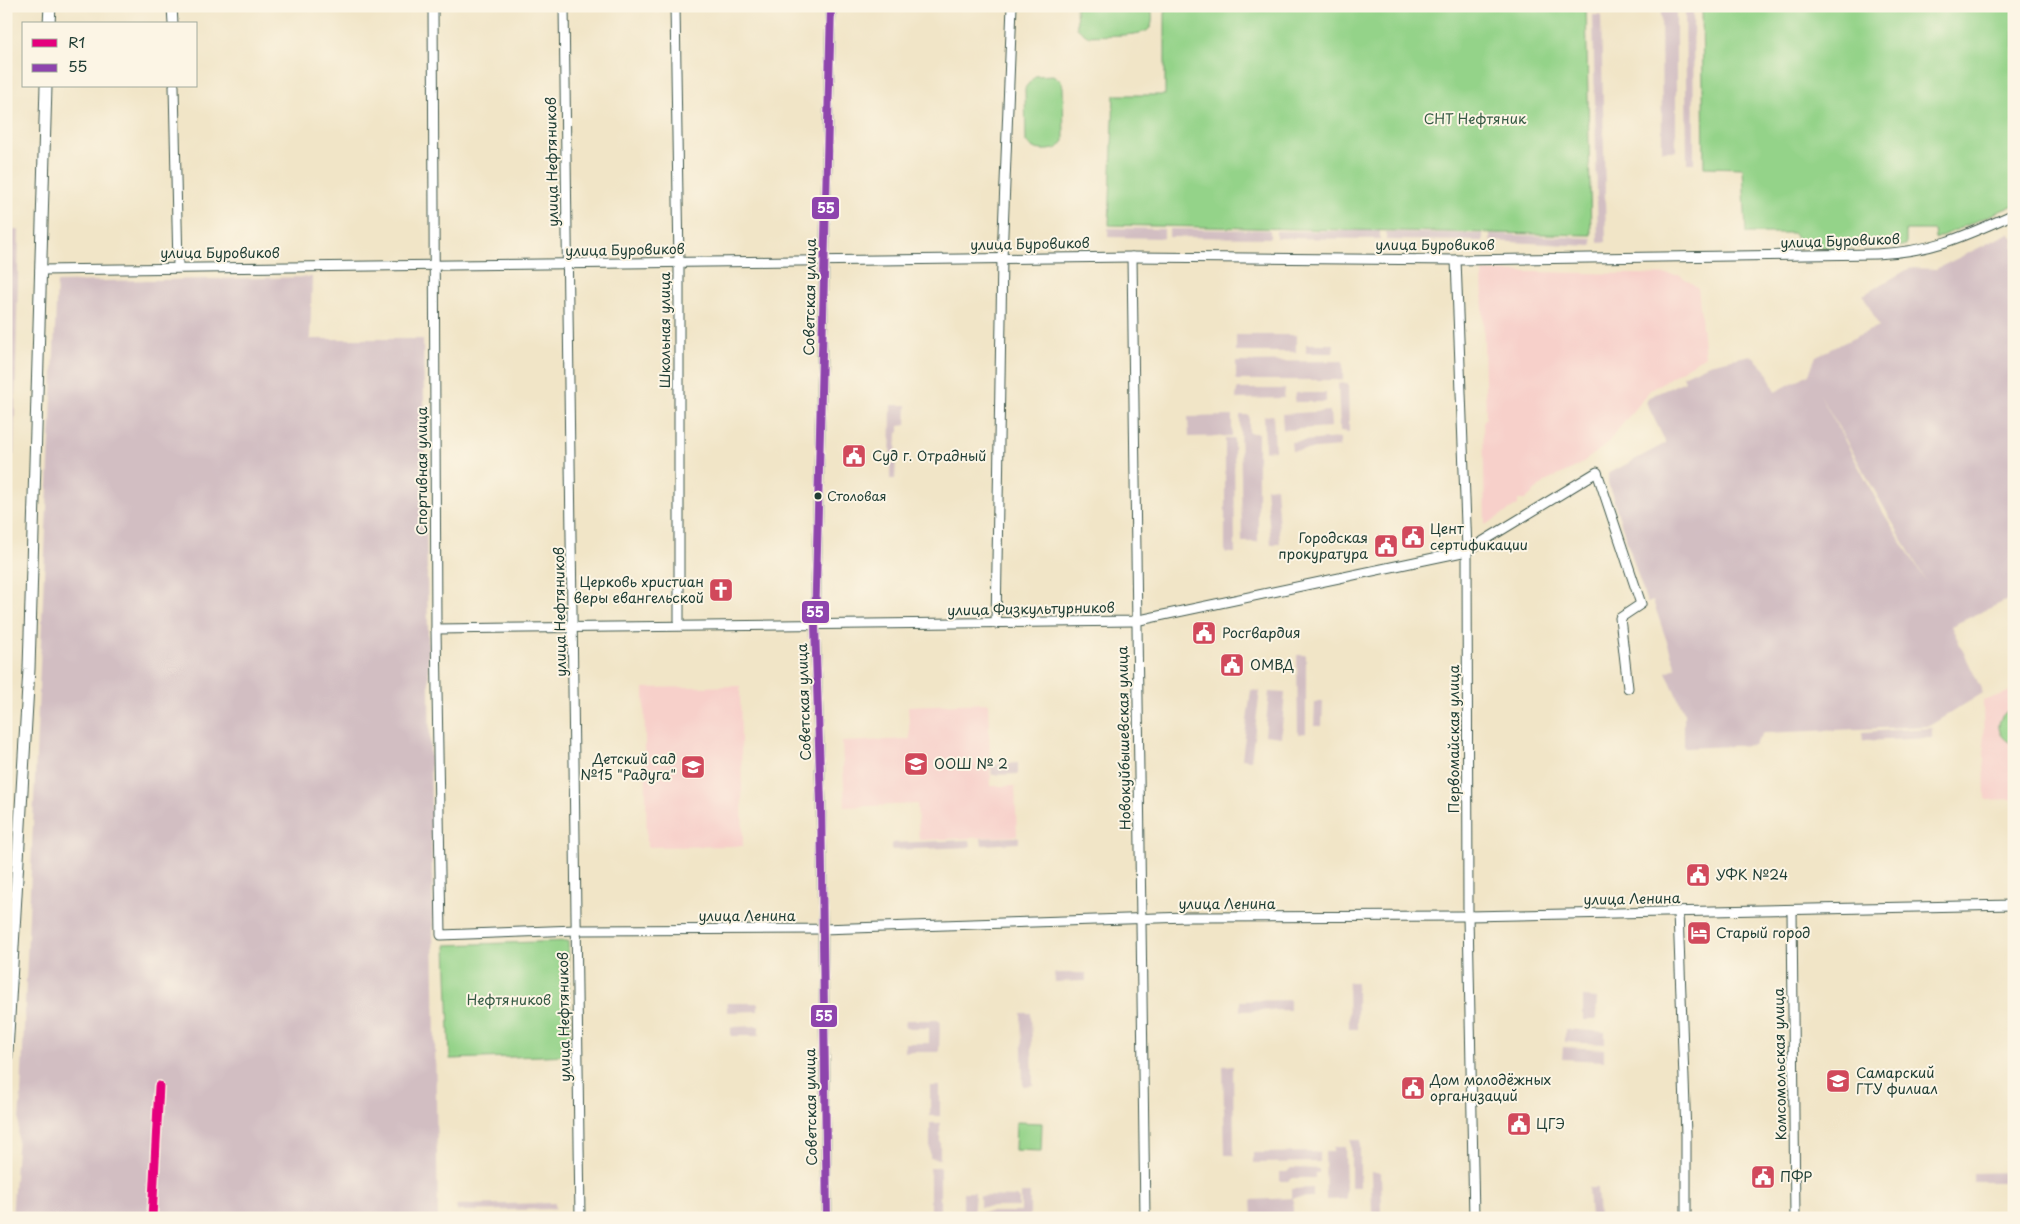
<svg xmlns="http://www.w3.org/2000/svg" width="2020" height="1224" font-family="'Playpen Sans',sans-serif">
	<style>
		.built { fill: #f7d0ca }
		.industrial { fill: #d2bec2; fill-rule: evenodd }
		.green { fill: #94d389; stroke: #5a885e }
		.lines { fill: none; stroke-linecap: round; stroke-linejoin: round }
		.minor-casing { stroke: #3e564a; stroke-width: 11 }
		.major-casing { stroke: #3e564a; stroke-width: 13 }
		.minor { stroke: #fff; stroke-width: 9 }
		.major { stroke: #fff; stroke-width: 11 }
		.bus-1-casing { stroke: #fcf5e5; stroke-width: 11 }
		.bus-1 { stroke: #8e44ad; stroke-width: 8 }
		.rail-1-casing { stroke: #fcf5e5; stroke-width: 12 }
		.rail-1 { stroke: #e5007d; stroke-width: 9 }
		.bus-dot { fill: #1f3d34; stroke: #fcf5e5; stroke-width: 2 }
		.labels { text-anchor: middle; stroke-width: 4; stroke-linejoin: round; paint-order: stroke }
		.bus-label { font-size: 13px; fill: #1f3d34; stroke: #fcf5e5; text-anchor: start }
		.park-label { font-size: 14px; fill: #365b45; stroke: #fcf5e5 }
		.street-label { font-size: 14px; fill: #1f3d34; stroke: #fcf5e5 }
		.poi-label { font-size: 14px; fill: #1f3d34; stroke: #fcf5e5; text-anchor: start }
		.line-badge { stroke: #fcf5e5; stroke-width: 2 }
		.badge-label { font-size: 14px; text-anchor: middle; font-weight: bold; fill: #fff }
	</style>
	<rect width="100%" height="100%" fill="#fcf5e5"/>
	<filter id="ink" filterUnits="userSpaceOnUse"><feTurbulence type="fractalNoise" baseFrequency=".02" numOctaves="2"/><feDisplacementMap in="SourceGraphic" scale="10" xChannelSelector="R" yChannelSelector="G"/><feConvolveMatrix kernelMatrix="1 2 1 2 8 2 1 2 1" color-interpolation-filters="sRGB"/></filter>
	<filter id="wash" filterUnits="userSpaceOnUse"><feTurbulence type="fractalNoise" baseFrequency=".0096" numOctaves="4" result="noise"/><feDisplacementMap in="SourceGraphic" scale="20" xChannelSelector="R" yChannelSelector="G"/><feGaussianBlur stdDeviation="1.12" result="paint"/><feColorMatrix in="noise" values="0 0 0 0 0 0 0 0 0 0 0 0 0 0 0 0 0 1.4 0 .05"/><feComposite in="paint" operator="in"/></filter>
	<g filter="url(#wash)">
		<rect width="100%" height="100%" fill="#f1e5c7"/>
		<g class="built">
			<path d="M 1482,271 L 1680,275 L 1698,288 L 1705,356 L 1650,390 L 1605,446 L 1576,467 L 1545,482 L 1525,500 L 1518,500 L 1518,505 L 1485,525 L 1483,422 L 1486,418 Z"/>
			<path d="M 740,686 L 743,846 L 647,847 L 644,688 Z"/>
			<path d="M 2014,690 L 2014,799 L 1985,800 L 1983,701 Z"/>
			<path d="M 988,703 L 991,786 L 1015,786 L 1017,836 L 919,840 L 917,804 L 845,807 L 842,742 L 910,739 L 908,706 Z"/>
		</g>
		<g class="industrial">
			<path d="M 1661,6 L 1676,6 L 1676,151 L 1662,151 Z"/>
			<path d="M 1685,6 L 1693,6 L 1694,163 L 1687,163 Z"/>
			<path d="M 1593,15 L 1601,15 L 1606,242 L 1598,243 Z"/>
			<path d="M 1108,228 L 1164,229 L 1164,238 L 1108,237 Z"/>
			<path d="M 6,229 L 19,229 L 14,455 L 6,455 Z"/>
			<path d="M 1169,229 L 1270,230 L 1270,238 L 1169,237 Z"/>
			<path d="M 1276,231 L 1380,231 L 1380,239 L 1276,238 Z"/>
			<path d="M 1386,232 L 1483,234 L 1483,241 L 1386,240 Z"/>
			<path d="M 2009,233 L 2014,240 L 2014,597 L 1951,626 L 1983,693 L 1929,726 L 1763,733 L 1754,745 L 1684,748 L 1684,712 L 1666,672 L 1676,668 L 1653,601 L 1647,603 L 1608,483 L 1608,474 L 1666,443 L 1646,402 L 1649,397 L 1685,381 L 1683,376 L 1709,364 L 1751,355 L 1766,370 L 1775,392 L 1809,374 L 1816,356 L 1879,326 L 1863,295 L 1910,268 L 1936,269 ZM 1818,391 L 1927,583 L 1884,514 Z"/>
			<path d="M 1490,234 L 1592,238 L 1592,246 L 1490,241 Z"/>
			<path d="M 312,277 L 310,339 L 423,339 L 438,1218 L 12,1218 L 21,1094 L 57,282 Z"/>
			<rect x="1236" y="335" width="60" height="17"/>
			<path d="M 1306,344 L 1334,344 L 1333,353 L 1306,353 Z"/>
			<path d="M 1343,361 L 1343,380 L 1236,380 L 1236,362 Z"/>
			<path d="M 1338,383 L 1348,383 L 1349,432 L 1340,431 Z"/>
			<path d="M 1237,389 L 1285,389 L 1284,398 L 1236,399 Z"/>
			<rect x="1295" y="393" width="31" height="9"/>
			<path d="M 891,405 L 907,405 L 906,425 L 899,426 L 899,432 L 897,433 L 895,479 L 890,479 Z"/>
			<path d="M 1330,411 L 1331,427 L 1283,430 L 1282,414 Z"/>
			<path d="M 1240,415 L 1249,415 L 1249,433 L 1258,433 L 1258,542 L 1242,542 Z"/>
			<path d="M 1273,415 L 1275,450 L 1265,451 L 1264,416 Z"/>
			<path d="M 1232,416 L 1232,436 L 1189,437 L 1188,417 Z"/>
			<path d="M 1340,438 L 1340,447 L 1292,451 L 1291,442 Z"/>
			<path d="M 1225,439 L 1234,439 L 1235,553 L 1225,553 Z"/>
			<path d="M 1276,487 L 1280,544 L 1271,544 L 1266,488 Z"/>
			<path d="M 1297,655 L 1306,655 L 1306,733 L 1298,734 Z"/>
			<path d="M 1251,690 L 1260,691 L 1251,760 L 1242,759 Z"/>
			<path d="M 1269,692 L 1285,693 L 1281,737 L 1265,735 Z"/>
			<path d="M 1315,702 L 1323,702 L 1322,726 L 1314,726 Z"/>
			<path d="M 1932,728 L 1932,738 L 1863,741 L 1862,732 Z"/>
			<path d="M 1018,763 L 1018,774 L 992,775 L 991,765 Z"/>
			<path d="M 1019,837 L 1019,843 L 982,845 L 981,838 Z"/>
			<path d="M 970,840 L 971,847 L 892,850 L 892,843 Z"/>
			<path d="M 1054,973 L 1086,973 L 1086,981 L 1055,982 Z"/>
			<path d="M 1348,982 L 1357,982 L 1357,1029 L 1349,1029 Z"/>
			<path d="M 1583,997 L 1597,998 L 1596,1020 L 1583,1020 Z"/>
			<path d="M 1290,1000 L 1290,1010 L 1240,1011 L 1240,1001 Z"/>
			<path d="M 727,1003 L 758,1003 L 758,1011 L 727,1012 Z"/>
			<path d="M 1021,1013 L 1031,1013 L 1033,1085 L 1023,1086 Z"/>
			<path d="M 906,1020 L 940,1020 L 939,1052 L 905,1052 L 905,1043 L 929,1043 L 929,1028 L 905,1028 Z"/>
			<path d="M 759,1026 L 759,1036 L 731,1036 L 731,1027 Z"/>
			<path d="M 1565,1029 L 1605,1032 L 1605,1044 L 1565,1042 Z"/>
			<path d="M 1563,1047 L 1604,1049 L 1604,1061 L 1562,1059 Z"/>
			<path d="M 1233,1065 L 1234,1155 L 1225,1155 L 1223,1066 Z"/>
			<rect x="930" y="1086" width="10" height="30"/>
			<path d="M 930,1123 L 940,1123 L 940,1159 L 930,1158 Z"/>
			<rect x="1351" y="1140" width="9" height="47"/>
			<path d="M 1333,1147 L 1345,1147 L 1346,1199 L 1326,1200 L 1325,1152 L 1333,1152 Z"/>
			<path d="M 1320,1152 L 1320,1162 L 1253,1163 L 1253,1153 Z"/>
			<rect x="930" y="1167" width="10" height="51"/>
			<path d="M 1291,1168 L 1319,1169 L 1319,1173 L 1315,1173 L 1315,1178 L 1292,1178 L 1288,1181 L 1280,1181 L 1280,1172 L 1287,1172 Z"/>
			<path d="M 1371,1172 L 1381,1172 L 1382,1213 L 1372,1213 Z"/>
			<path d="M 2014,1172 L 2014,1182 L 1974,1182 L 1974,1173 Z"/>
			<path d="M 1313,1188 L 1313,1197 L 1293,1198 L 1293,1214 L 1252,1216 L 1251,1200 L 1292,1198 L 1292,1189 Z"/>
			<path d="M 1588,1188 L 1597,1188 L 1599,1218 L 1590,1218 Z"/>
			<path d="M 963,1192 L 975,1192 L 973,1218 L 963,1218 Z"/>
			<path d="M 1021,1193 L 1030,1193 L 1030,1218 L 975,1218 L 975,1212 L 1021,1212 Z"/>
			<path d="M 980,1196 L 1019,1197 L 1019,1207 L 980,1207 Z"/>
			<path d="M 555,1203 L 555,1209 L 457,1211 L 456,1205 Z"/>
		</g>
		<g class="green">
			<path d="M 1076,6 L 1151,6 C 1152,13 1154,24 1149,29 C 1142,37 1099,35 1087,36 L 1077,28 Z"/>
			<path d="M 1177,6 L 1586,6 L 1591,235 L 1109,225 L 1114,95 L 1165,95 L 1165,8 L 1176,9 Z"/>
			<path d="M 1702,6 L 2014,6 L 2014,205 L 1935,239 L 1934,230 L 1906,230 L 1906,246 L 1807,248 L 1793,233 L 1746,233 L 1743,168 L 1704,167 Z"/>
			<path d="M 1053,75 L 1061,81 L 1063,87 L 1064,141 L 1058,148 C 1048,151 1033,152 1026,142 L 1025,88 L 1035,76 Z"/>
			<path d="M 2014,708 L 2014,744 C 1994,738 1994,714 2014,708 Z"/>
			<path d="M 568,941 L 571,1055 L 450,1059 L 446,945 Z"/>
			<path d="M 1016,1122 L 1042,1123 L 1041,1151 L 1015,1150 Z"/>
		</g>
	</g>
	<g filter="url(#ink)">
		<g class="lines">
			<defs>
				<g id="minor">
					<path d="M 172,6 L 173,24"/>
					<path d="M 433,6 L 436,629 L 441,935 L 576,930 L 822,929 L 1188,917 L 1468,916 L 2014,905"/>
					<path d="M 564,6 L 580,1218"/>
					<path d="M 675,6 L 679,263 L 679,625"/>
					<path d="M 174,86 L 178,267"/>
					<path d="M 1132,257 C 1134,577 1142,897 1145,1218"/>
					<path d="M 1456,260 L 1467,551 L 1468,916 L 1474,1218"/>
					<path d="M 40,270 L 1132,257 L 1456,260 L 1876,254 C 1931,252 1965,236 2014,214"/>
					<path d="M 996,624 L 1002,258 L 1012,6"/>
					<path d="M 436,629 L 1135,621 L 1467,551 L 1597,472 L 1641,604 L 1620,618 L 1628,688"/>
					<path d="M 1792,910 L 1795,1218"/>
					<path d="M 1678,912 L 1686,1135 L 1686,1218"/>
					<path d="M 827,1218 L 821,803 L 815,625 L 831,6"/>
				</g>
				<g id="major">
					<path d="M 49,24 L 50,6"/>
					<path d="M 6,1069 L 29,669 L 46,86"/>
				</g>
			</defs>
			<use href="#minor" class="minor-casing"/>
			<use href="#major" class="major-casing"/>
			<use href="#minor" class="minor"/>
			<use href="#major" class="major"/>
			<defs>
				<path id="bus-1" d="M 827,1218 L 821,803 L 815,625 L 831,6"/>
			</defs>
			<use href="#bus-1" class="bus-1-casing"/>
			<use href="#bus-1" class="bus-1"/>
			<defs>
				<path id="rail-1" d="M 152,1218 L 159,1086"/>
			</defs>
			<use href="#rail-1" class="rail-1-casing"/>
			<use href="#rail-1" class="rail-1"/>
		</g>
	</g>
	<defs>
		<symbol id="civic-square" viewBox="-11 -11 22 22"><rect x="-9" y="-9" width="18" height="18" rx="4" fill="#d1495b" stroke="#fcf5e5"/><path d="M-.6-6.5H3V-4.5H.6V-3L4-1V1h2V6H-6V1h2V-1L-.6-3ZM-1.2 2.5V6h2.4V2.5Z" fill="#fff"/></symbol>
		<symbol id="church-square" viewBox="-11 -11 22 22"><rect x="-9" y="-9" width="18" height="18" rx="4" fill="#d1495b" stroke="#fcf5e5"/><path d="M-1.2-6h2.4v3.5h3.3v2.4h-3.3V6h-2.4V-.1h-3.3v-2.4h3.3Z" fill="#fff"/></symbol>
		<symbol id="school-square" viewBox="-11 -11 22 22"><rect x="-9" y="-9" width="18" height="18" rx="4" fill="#d1495b" stroke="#fcf5e5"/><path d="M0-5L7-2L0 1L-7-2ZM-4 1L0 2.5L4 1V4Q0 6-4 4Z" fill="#fff"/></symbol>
		<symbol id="hotel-square" viewBox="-11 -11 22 22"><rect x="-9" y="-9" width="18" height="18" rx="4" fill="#d1495b" stroke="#fcf5e5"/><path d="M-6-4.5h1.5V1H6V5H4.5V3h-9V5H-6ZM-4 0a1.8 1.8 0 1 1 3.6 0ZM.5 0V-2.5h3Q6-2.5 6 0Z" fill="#fff"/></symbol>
		<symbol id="university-square" viewBox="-11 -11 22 22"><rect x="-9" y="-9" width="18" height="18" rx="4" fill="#d1495b" stroke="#fcf5e5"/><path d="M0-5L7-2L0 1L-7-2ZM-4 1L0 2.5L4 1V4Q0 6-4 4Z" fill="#fff"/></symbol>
	</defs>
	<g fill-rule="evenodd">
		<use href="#civic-square" x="840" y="442" width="28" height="28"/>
		<use href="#civic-square" x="1399" y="523" width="28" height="28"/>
		<use href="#civic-square" x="1372" y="532" width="28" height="28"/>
		<use href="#church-square" x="707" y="576" width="28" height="28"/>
		<use href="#civic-square" x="1190" y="619" width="28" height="28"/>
		<use href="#civic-square" x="1218" y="651" width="28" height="28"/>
		<use href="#school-square" x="902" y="750" width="28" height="28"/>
		<use href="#school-square" x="679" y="753" width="28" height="28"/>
		<use href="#civic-square" x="1684" y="861" width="28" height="28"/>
		<use href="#hotel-square" x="1685" y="919" width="28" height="28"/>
		<use href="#university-square" x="1824" y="1067" width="28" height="28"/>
		<use href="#civic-square" x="1399" y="1074" width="28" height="28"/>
		<use href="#civic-square" x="1505" y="1110" width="28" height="28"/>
		<use href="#civic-square" x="1749" y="1163" width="28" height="28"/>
	</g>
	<circle class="bus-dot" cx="818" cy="496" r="4.5"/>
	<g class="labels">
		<g class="bus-label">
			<text x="827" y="501">Столовая</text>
		</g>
		<g class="park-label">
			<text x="1475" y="124">СНТ Нефтяник</text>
			<text x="509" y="1005">Нефтяников</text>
		</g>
		<g class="street-label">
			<text transform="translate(552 162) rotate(-91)" y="5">улица Нефтяников</text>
			<text transform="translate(1840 241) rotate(-2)" y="5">улица Буровиков</text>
			<text transform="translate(1030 244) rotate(-1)" y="5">улица Буровиков</text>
			<text x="1435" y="250">улица Буровиков</text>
			<text transform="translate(625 250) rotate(-1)" y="5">улица Буровиков</text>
			<text x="220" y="258">улица Буровиков</text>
			<text transform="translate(810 297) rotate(-89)" y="5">Советская улица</text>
			<text transform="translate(665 330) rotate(-90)" y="5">Школьная улица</text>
			<text transform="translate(422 471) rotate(-90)" y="5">Спортивная улица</text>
			<text transform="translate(1031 609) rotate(-1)" y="5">улица Физкультурников</text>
			<text transform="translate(560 612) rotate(-91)" y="5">улица Нефтяников</text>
			<text transform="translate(804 702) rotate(-92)" y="5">Советская улица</text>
			<text transform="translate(1124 738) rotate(-91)" y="5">Новокуйбышевская улица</text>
			<text transform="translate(1454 739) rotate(-90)" y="5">Первомайская улица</text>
			<text transform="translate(1632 899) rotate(-1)" y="5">улица Ленина</text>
			<text x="1227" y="909">улица Ленина</text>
			<text x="747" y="921">улица Ленина</text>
			<text transform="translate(564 1017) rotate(-91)" y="5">улица Нефтяников</text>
			<text transform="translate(1780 1064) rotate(-91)" y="5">Комсомольская улица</text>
			<text transform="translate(811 1107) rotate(-91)" y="5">Советская улица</text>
		</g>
		<g class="poi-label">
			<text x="872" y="461">Суд г. Отрадный</text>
			<text x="1430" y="534">Цент<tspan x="1430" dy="16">сертификации</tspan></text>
			<text x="1368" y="543" text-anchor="end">Городская<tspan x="1368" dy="16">прокуратура</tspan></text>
			<text x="704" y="587" text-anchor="end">Церковь христиан<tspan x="704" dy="16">веры евангельской</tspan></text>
			<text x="1222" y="638">Росгвардия</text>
			<text x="1250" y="670">ОМВД</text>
			<text x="676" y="764" text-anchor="end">Детский сад<tspan x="676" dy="16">№15 "Радуга"</tspan></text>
			<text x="934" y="769">ООШ № 2</text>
			<text x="1716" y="880">УФК №24</text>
			<text x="1716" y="938">Старый город</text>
			<text x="1856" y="1078">Самарский<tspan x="1856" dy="16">ГТУ филиал</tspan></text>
			<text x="1430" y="1085">Дом молодёжных<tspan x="1430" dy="16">организаций</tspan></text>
			<text x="1536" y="1129">ЦГЭ</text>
			<text x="1780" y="1182">ПФР</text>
		</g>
	</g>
	<g class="line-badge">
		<rect x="811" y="196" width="29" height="24" rx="5" fill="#8e44ad"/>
		<rect x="801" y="600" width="29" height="24" rx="5" fill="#8e44ad"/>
		<rect x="810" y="1004" width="28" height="24" rx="5" fill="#8e44ad"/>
	</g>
	<g class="badge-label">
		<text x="826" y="213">55</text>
		<text x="815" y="617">55</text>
		<text x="824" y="1021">55</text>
	</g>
	<rect width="2020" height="1224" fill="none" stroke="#fcf5e5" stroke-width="25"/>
	<rect x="22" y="22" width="175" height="65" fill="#fcf5e5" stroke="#a4ab9e"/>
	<rect x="32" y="39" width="25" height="8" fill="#e5007d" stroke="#a4ab9e"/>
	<text x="68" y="48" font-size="15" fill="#1f3d34">R1</text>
	<rect x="32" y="64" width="25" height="8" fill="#8e44ad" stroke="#a4ab9e"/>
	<text x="68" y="72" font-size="15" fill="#1f3d34">55</text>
</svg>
